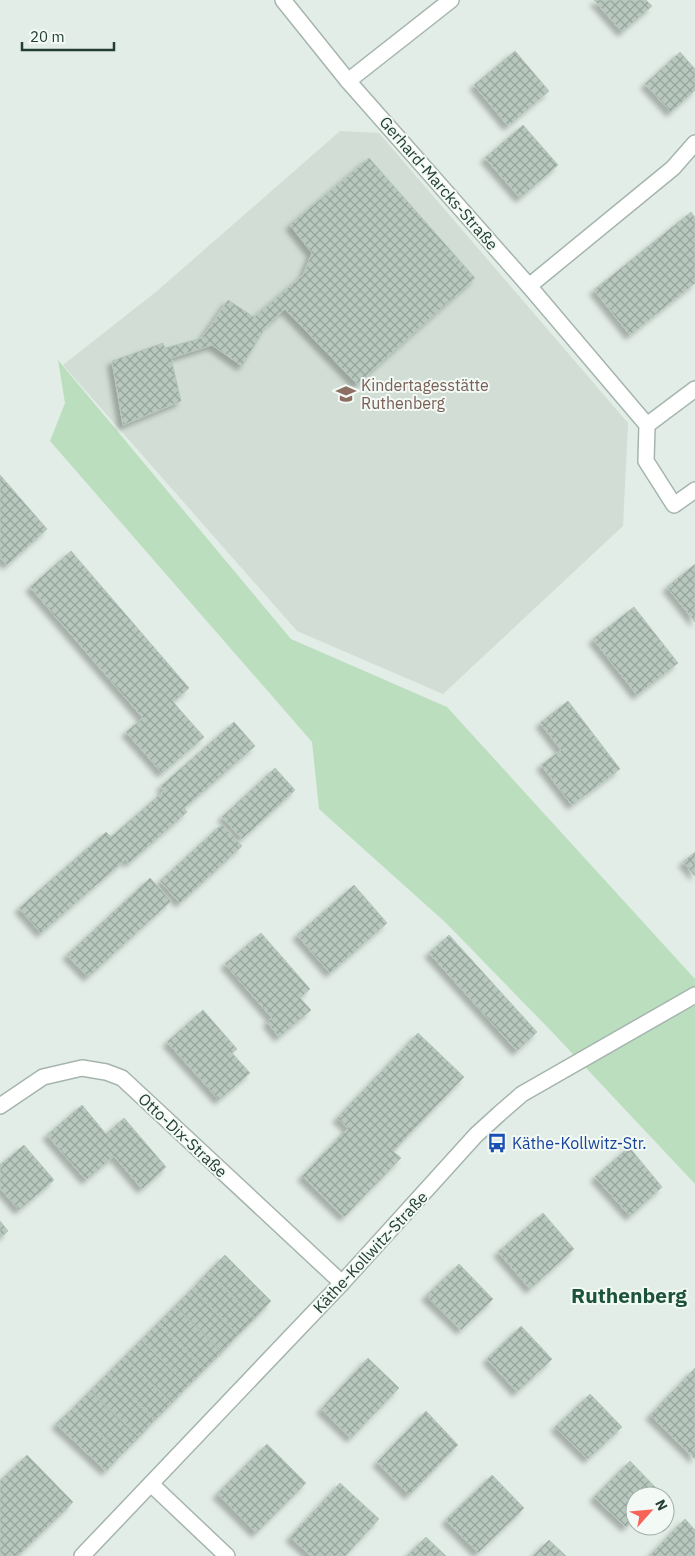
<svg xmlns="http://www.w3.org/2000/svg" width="695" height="1556" font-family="'IBM Plex Sans',sans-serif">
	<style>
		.built { fill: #d1ddd5 }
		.park { fill: #bbdfbe }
		.building { fill: url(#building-cross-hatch); stroke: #b5c7bc; filter: url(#shadow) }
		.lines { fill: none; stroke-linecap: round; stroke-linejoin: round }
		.minor-casing { stroke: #a5b5ad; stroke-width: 18 }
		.minor { stroke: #fff; stroke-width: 15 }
		.labels { text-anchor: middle; stroke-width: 4; stroke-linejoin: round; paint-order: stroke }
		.street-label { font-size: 16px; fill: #223f32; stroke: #f3f9f5 }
		.education-label { font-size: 16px; fill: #785e54; stroke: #f3f9f5; text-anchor: start }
		.transit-label { font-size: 16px; fill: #164399; stroke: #f3f9f5; text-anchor: start }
		.district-label { font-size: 21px; font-weight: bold; fill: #1d523c; stroke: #f3f9f5 }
	</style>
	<defs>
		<pattern id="building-cross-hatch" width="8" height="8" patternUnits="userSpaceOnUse" patternTransform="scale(1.25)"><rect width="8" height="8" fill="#b8c8bf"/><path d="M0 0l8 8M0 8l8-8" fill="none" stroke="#95a49c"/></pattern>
		<filter id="shadow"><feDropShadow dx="-4.5" dy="4.5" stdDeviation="2.5" flood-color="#0004"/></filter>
	</defs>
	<rect width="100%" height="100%" fill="#e3ede7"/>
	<path class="built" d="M 340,131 L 379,133 L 628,423 L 623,526 L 443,694 L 297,631 L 63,365 L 157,291 Z"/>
	<path class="park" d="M 58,360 L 291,639 L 447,707 L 695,979 L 695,1184 L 554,1034 L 446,923 L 319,809 L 312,742 L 50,441 L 65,403 Z"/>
	<g class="building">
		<path d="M 594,0 L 646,0 L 652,6 L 622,32 Z"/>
		<path d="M 515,51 L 549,91 L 508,126 L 474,85 Z"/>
		<path d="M 680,52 L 695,69 L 695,90 L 671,112 L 645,84 Z"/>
		<path d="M 523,125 L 558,165 L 520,198 L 485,158 Z"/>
		<path d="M 369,158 L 475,278 L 357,384 L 285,309 L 266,326 L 242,366 L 202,338 L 228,300 L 254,317 L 303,275 L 312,253 L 290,225 Z"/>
		<path d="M 691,212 L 695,218 L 695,283 L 630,335 L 594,290 Z"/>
		<path d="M 202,338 L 212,345 L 171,358 L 181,401 L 123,425 L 112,361 L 163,343 L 165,348 Z"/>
		<path d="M 0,475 L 47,529 L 7,565 L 0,557 Z"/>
		<path d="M 71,551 L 189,688 L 173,702 L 204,737 L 162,773 L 126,732 L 143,718 L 30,587 Z"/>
		<path d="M 695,564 L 695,622 L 667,587 Z"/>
		<path d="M 634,607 L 678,663 L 637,695 L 593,639 Z"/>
		<path d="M 568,701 L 620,769 L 572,805 L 541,765 L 561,750 L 540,723 Z"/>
		<path d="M 234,722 L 255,746 L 184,808 L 187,812 L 129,863 L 126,859 L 41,933 L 19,908 L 106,832 L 111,837 L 164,791 L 161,786 Z"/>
		<path d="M 275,768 L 295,790 L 242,839 L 222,817 Z"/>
		<path d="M 222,824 L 242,846 L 180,903 L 160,881 Z"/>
		<path d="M 695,852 L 695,876 L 683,862 Z"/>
		<path d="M 150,878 L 171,901 L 88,977 L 67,955 Z"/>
		<path d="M 354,885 L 387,923 L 330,973 L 297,935 Z"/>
		<path d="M 261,933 L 310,989 L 300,998 L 311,1010 L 279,1037 L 267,1022 L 272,1018 L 225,964 Z"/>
		<path d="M 449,935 L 537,1032 L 517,1051 L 429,953 Z"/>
		<path d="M 203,1010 L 237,1049 L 232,1053 L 250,1073 L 219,1100 L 167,1042 Z"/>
		<path d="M 418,1033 L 464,1077 L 393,1151 L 401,1158 L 344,1217 L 302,1176 L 348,1128 L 337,1118 Z"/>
		<path d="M 82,1105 L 106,1134 L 124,1118 L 166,1167 L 142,1189 L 114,1156 L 86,1180 L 47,1135 Z"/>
		<path d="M 24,1145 L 54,1180 L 19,1210 L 0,1188 L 0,1165 Z"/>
		<path d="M 629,1147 L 662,1187 L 630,1216 L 595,1177 Z"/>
		<path d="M 543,1213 L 574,1249 L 530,1289 L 498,1252 Z"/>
		<path d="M 0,1221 L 8,1231 L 0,1238 Z"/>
		<path d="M 225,1255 L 271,1301 L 255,1318 L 208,1272 Z"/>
		<path d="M 459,1264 L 493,1299 L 461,1330 L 426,1296 Z"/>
		<path d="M 208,1272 L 255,1318 L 238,1335 L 192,1289 Z"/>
		<path d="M 192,1289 L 238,1335 L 222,1352 L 175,1306 Z"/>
		<path d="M 175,1306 L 222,1352 L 205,1369 L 158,1323 Z"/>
		<path d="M 158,1323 L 205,1369 L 188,1386 L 141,1340 Z"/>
		<path d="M 521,1326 L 552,1359 L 517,1392 L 487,1359 Z"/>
		<path d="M 141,1340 L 188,1386 L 172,1403 L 124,1357 Z"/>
		<path d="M 124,1357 L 172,1403 L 155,1420 L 107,1374 Z"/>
		<path d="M 368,1358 L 399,1388 L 351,1438 L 321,1409 Z"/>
		<path d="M 695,1368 L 695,1459 L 650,1415 Z"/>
		<path d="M 107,1374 L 155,1420 L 139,1437 L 90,1391 Z"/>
		<path d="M 90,1391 L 139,1437 L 122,1454 L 73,1408 Z"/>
		<path d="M 590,1394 L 622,1427 L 588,1459 L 555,1427 Z"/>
		<path d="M 73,1408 L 122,1454 L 106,1471 L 56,1424 Z"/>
		<path d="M 426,1411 L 458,1445 L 409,1495 L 377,1462 Z"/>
		<path d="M 267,1444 L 306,1483 L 256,1533 L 217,1494 Z"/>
		<path d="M 27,1455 L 73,1502 L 18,1556 L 0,1556 L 0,1481 Z"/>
		<path d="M 630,1461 L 660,1492 L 656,1496 L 635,1496 L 635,1518 L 626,1527 L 594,1497 Z"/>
		<path d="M 492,1475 L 524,1508 L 478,1553 L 446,1520 Z"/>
		<path d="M 340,1483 L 379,1519 L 345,1556 L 311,1556 L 290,1537 Z"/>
		<path d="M 685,1519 L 695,1530 L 695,1556 L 649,1556 Z"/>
		<path d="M 426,1537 L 446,1556 L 407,1556 Z"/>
		<path d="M 549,1540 L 566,1556 L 533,1556 Z"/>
	</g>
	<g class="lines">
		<defs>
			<g id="minor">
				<path d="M 283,0 L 348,81 L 529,286 L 647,425 L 646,461 L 674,505 L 695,490"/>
				<path d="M 348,81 L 451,0"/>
				<path d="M 529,286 L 673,168 L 695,143"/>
				<path d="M 647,425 L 695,389"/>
				<path d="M 0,1106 L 43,1077 L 82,1068 L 106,1072 L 122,1078 L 342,1283"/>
				<path d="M 151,1484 L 227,1556"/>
				<path d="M 82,1556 L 342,1283 L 476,1135 L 499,1114 L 522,1094 L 695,995"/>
			</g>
		</defs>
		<use href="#minor" class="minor-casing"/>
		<use href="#minor" class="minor"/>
	</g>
	<defs>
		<symbol id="school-bare" viewBox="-9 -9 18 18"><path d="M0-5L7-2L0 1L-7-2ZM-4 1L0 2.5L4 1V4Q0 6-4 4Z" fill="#8d6e63" stroke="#f3f9f5" stroke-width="2.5" paint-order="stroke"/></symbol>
		<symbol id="bus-bare" viewBox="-9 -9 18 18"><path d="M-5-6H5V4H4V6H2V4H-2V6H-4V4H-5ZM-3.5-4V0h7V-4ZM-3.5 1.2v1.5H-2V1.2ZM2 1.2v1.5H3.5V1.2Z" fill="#1a4fb4" stroke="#f3f9f5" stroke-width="2.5" paint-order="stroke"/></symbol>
	</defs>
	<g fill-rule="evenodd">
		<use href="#school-bare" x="332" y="380" width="28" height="28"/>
		<use href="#bus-bare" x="483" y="1129" width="28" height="28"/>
	</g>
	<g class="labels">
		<g class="street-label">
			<text transform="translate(439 183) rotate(49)" y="6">Gerhard-Marcks-Straße</text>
			<text transform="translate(183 1135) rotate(43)" y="6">Otto-Dix-Straße</text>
			<text transform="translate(370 1252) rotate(-47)" y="6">Käthe-Kollwitz-Straße</text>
		</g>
		<g class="education-label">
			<text x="361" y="391">Kindertagesstätte<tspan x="361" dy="18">Ruthenberg</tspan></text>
		</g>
		<g class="transit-label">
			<text x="512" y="1149">Käthe-Kollwitz-Str.</text>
		</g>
		<g class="district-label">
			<text x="629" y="1303">Ruthenberg</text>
		</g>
	</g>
	<g transform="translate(650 1511) rotate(63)"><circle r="24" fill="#f3f9f5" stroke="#9fafa7"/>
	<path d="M0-4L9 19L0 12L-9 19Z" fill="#f66457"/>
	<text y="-8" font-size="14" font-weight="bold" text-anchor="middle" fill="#223f32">N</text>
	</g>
	<path d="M22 42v8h92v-8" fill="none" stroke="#223f32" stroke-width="2.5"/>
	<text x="30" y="42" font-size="15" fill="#223f32" stroke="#f3f9f5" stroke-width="4" paint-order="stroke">20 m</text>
</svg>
